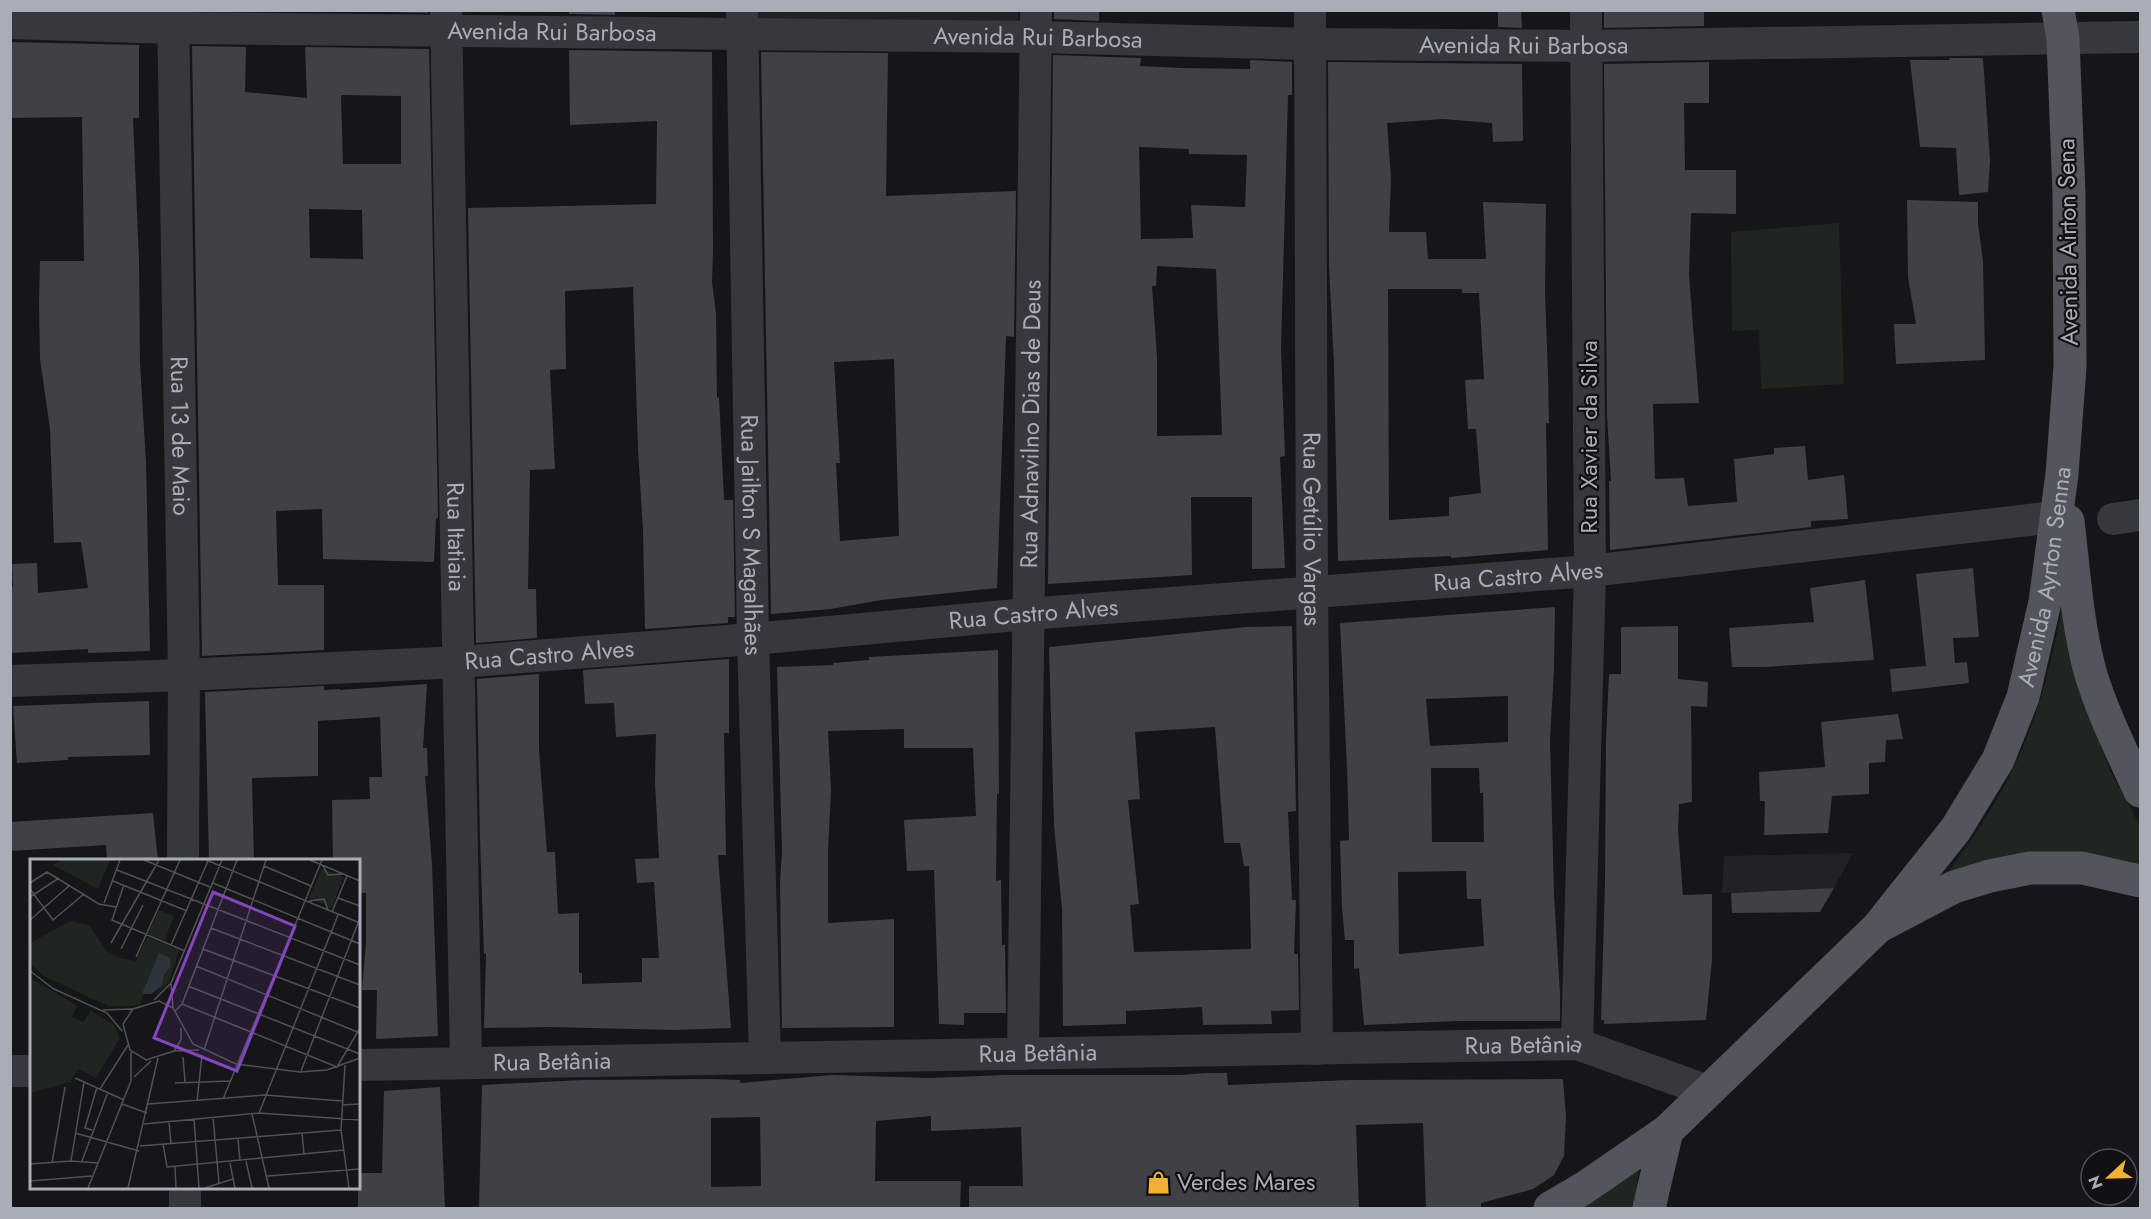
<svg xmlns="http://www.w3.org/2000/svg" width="2151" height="1219" font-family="Jost,sans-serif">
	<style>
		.built { fill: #222225 }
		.green { fill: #1e261f }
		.building { fill: #404145; fill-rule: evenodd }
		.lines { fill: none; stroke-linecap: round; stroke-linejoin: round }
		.minor { stroke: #37383d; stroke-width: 32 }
		.primary { stroke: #53555c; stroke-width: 33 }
		.labels { text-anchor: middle; stroke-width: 4.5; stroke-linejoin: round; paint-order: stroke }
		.street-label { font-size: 24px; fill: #a8adb8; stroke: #111113 }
		.poi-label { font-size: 24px; fill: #a8adb8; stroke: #111113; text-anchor: start }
		.inset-road { fill: none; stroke: #505258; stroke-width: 1.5 }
		.view { fill: #8446be; fill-opacity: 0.15; stroke: #8446be; stroke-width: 3 }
		.inset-edge { fill: none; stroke: #a8adb8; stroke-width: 3 }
	</style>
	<rect width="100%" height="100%" fill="#161618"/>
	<g class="built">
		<path d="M 1018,10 L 1018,23 L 759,20 L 759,11 Z"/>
		<path d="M 1853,853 L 1834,888 L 1722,893 L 1724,856 Z"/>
	</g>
	<g class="green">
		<path d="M 1839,223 L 1844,384 L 1761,389 L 1759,330 L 1732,331 L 1731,232 Z"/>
		<path d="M 2063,598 L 2094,728 L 2109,768 L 2140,826 L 2140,864 L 2083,852 L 1948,872 C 2016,783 2046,708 2063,598 Z"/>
		<path d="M 1639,1171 L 1633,1208 L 1580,1208 Z"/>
	</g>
	<g class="building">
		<path d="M 304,10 L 428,10 L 428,13 Z"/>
		<path d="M 569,10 L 615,10 L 615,15 L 569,14 Z"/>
		<path d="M 1054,10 L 1099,10 L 1099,21 L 1054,19 Z"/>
		<path d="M 1498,10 L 1521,10 L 1522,28 L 1498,27 Z"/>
		<path d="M 1604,10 L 1704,10 L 1704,26 L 1604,28 Z"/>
		<path d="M 10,42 L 139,45 L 139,118 L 133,118 L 139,261 L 140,363 L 146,462 L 150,651 L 88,653 L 88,649 L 10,653 L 10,587 L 13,587 L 12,564 L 37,563 L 38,593 L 88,588 L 81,542 L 54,543 L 50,429 L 40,359 L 39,303 L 40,261 L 84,261 L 82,117 L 10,118 Z"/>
		<path d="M 192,46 L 246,47 L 245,92 L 307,98 L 305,47 L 429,49 L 438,518 L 436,518 L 434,562 L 323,559 L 322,509 L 276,511 L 278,585 L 324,585 L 324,650 L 202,656 ZM 341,95 L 401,96 L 401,164 L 343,164 ZM 309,209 L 362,210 L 363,259 L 310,258 Z"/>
		<path d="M 569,50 L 712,52 L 713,250 L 712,282 L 716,314 L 717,398 L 719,397 L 724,500 L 733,500 L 735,617 L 728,617 L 728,623 L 645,629 L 643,530 L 638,449 L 633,287 L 565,291 L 566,369 L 550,370 L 555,469 L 530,470 L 528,589 L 536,589 L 537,638 L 476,643 L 468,208 L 656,204 L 657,121 L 570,125 Z"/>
		<path d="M 761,52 L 888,53 L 886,196 L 1016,191 L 1014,337 L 1006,336 L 997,588 L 881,600 L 831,609 L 771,614 ZM 894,359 L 899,536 L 840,541 L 836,463 L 840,463 L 834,362 Z"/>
		<path d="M 1053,55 L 1141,58 L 1140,66 L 1182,68 L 1250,69 L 1250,60 L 1292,62 L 1292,95 L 1288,95 L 1281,349 L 1285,456 L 1280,457 L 1285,568 L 1252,569 L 1252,497 L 1191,497 L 1192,575 L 1048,584 ZM 1139,147 L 1189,149 L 1189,154 L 1247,155 L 1245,207 L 1191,205 L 1193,238 L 1141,239 ZM 1157,266 L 1216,269 L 1222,435 L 1157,436 L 1157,357 L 1152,286 L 1156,286 Z"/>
		<path d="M 1949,58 L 1983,58 L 1990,161 L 1988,192 L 1959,195 L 1956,148 L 1920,147 L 1910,60 L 1949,60 Z"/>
		<path d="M 1328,62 L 1522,64 L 1523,141 L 1493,142 L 1492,123 L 1443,119 L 1387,123 L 1391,178 L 1389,232 L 1426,232 L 1428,259 L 1486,259 L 1483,202 L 1546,204 L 1545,292 L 1548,376 L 1549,423 L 1546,423 L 1548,550 L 1451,558 L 1451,556 L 1338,561 L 1334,364 L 1329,266 ZM 1388,289 L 1462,289 L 1462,293 L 1479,293 L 1484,379 L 1465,380 L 1468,429 L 1476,429 L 1481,493 L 1449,497 L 1449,516 L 1389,520 Z"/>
		<path d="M 1709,62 L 1709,103 L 1684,103 L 1685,170 L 1736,170 L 1736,214 L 1691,213 L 1689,275 L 1699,403 L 1653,404 L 1655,479 L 1684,478 L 1688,506 L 1737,502 L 1734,459 L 1774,454 L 1774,448 L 1805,446 L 1808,480 L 1844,475 L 1848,519 L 1811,521 L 1811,527 L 1610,550 L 1609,481 L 1611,481 L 1607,414 L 1604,64 Z"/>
		<path d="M 1907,200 L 1978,202 L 1978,224 L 1983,261 L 1985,360 L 1896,364 L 1894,324 L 1916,324 L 1908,277 Z"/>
		<path d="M 1973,568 L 1979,637 L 1953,638 L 1955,663 L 1967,662 L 1969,683 L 1892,692 L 1890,669 L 1926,666 L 1916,574 Z"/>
		<path d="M 1865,580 L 1874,660 L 1764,667 L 1732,667 L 1729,628 L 1814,622 L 1810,588 Z"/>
		<path d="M 1555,607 L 1554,669 L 1550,740 L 1554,894 L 1560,994 L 1560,1021 L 1458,1021 L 1364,1025 L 1359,968 L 1354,969 L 1354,940 L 1345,940 L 1342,908 L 1340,841 L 1349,840 L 1347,767 L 1340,623 ZM 1508,696 L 1508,742 L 1430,746 L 1426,699 ZM 1431,768 L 1479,768 L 1480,793 L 1483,793 L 1484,842 L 1432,842 ZM 1466,871 L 1467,899 L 1481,899 L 1484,946 L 1399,954 L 1398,872 Z"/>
		<path d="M 1292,626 L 1296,811 L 1288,812 L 1292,900 L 1296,900 L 1294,954 L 1298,954 L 1299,1010 L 1271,1011 L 1272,1024 L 1203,1025 L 1202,1007 L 1126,1011 L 1126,1024 L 1063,1026 L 1062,909 L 1054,825 L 1049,647 L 1246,627 ZM 1215,727 L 1224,843 L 1240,843 L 1244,866 L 1249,866 L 1251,949 L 1134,952 L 1130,905 L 1139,904 L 1128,800 L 1140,799 L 1135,732 Z"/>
		<path d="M 1678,626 L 1678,679 L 1708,682 L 1707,707 L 1691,706 L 1692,802 L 1679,804 L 1678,830 L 1683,895 L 1712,894 L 1712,960 L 1706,1020 L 1604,1024 L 1604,1020 L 1601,1020 L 1605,883 L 1606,739 L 1609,674 L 1621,674 L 1621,627 Z"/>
		<path d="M 998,650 L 999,794 L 997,794 L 996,881 L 1001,880 L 1002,945 L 1005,945 L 1006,1013 L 964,1013 L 964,1025 L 939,1024 L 934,870 L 907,871 L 904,820 L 976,816 L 973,748 L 904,748 L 904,729 L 828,731 L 831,790 L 828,851 L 828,923 L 894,919 L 894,1027 L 782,1028 L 780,883 L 782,851 L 777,667 L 833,665 L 833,663 L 869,660 L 869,657 Z"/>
		<path d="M 729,659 L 729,733 L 724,733 L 726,855 L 718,855 L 731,1028 L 674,1030 L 550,1027 L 484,1028 L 486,954 L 484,954 L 480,839 L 477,679 L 539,674 L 539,750 L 547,852 L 555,852 L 558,914 L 579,913 L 579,973 L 582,973 L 582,984 L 642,982 L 642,958 L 659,958 L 654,882 L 637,883 L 635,859 L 659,858 L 655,782 L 656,734 L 616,737 L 614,703 L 585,704 L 583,670 Z"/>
		<path d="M 427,684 L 423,748 L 427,748 L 428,776 L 425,776 L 432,864 L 438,1036 L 376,1039 L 377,990 L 362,990 L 366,942 L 366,893 L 358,893 L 358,861 L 333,861 L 332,800 L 370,799 L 369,777 L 382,777 L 380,717 L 318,721 L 318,776 L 252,778 L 254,861 L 209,861 L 205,692 L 324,686 L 324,690 L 340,689 L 340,690 Z"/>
		<path d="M 149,701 L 150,755 L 68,757 L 68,760 L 17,763 L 13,706 Z"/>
		<path d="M 1898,714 L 1903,739 L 1886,740 L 1885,762 L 1869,763 L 1869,794 L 1832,796 L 1828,833 L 1764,835 L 1765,801 L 1760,801 L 1759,772 L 1825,767 L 1821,722 Z"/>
		<path d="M 153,813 L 158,861 L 107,861 L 106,845 L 10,851 L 10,822 Z"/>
		<path d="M 1834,888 L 1820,912 L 1732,913 L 1731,893 Z"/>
		<path d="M 1206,1073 L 1227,1073 L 1228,1085 L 1350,1080 L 1563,1079 L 1566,1117 L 1564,1156 L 1554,1175 L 1533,1189 L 1481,1203 L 1481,1209 L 1426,1209 L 1423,1123 L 1356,1125 L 1359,1209 L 969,1209 L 969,1186 L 1023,1186 L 1021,1127 L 931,1131 L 931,1116 L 876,1121 L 875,1181 L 961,1181 L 960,1209 L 479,1209 L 482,1085 L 583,1080 L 711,1079 L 740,1080 L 740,1083 L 832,1075 L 929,1078 L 1006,1075 L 1180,1075 ZM 760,1117 L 761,1186 L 711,1187 L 711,1118 Z"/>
		<path d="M 440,1087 L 445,1209 L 358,1209 L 358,1173 L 382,1173 L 384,1091 Z"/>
	</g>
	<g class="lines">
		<g class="minor">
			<path id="s1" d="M 173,10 L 184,675 L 183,860"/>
			<path id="s2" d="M 742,10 L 753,639 L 765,1058"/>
			<path id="s3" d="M 1310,10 L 1312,593 L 1317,1049"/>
			<path id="s4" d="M 446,11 L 466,1063"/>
			<path id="s5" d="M 10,23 L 174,28 L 1036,37 L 1311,44 L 1586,46 L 2140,37"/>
			<path d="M 2113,519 L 2140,515"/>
			<path id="s6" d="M 10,681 L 184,675 L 459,662 L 753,639 L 1027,614 L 1590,571 L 2055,517"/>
			<path d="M 1577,1044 L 1590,571 L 1586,10"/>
			<path id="s7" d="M 1023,1054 L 1036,10"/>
			<path id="s8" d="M 358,1065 L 1577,1044 L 1708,1091"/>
			<path d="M 10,1071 L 32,1071"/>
			<path d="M 185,1188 L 185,1208"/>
		</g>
		<g class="primary">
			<path d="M 2068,521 C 2074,571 2077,623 2090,671 C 2101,710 2123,754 2140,791"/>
			<path id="s9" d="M 1878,927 L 1956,829 L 1998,760 L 2023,697 L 2045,602 L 2062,474 L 2070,367 L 2069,194 L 2063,39 L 2058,10"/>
			<path d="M 1550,1208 L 1584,1188 L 1667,1131"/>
			<path d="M 1649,1208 L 1667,1131 L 1878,927 L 1954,887 L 1990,876 L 2030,868 L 2082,868 L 2140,881"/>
		</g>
	</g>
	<defs>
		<symbol id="shop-bare" viewBox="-9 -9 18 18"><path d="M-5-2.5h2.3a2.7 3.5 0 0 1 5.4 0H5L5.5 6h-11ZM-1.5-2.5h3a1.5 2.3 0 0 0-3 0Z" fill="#f2b134" stroke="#111113" stroke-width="2.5" paint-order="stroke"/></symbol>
	</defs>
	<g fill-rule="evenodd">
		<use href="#shop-bare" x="1142" y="1166" width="33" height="33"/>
	</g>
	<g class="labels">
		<g class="street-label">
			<text dy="8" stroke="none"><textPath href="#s5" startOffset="542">Avenida Rui Barbosa</textPath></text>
			<text dy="8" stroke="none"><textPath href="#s5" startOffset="1028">Avenida Rui Barbosa</textPath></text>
			<text dy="8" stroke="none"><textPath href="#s5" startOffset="1514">Avenida Rui Barbosa</textPath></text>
			<text transform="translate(2068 242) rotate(-91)" y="8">Avenida Airton Sena</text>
			<text dy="8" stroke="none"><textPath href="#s7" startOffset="630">Rua Adnavilno Dias de Deus</textPath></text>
			<text dy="8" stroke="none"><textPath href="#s1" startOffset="426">Rua 13 de Maio</textPath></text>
			<text transform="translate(1589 437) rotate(-90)" y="8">Rua Xavier da Silva</text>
			<text dy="8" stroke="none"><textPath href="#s3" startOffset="519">Rua Getúlio Vargas</textPath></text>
			<text dy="8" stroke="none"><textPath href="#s2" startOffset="525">Rua Jailton S Magalhães</textPath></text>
			<text dy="8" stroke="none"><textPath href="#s4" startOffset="526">Rua Itatiaia</textPath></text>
			<text dy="8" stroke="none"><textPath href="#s6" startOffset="1512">Rua Castro Alves</textPath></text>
			<text dy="8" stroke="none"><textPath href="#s9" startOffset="396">Avenida Ayrton Senna</textPath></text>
			<text dy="8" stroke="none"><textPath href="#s6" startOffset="1026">Rua Castro Alves</textPath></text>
			<text dy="8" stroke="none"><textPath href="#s6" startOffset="540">Rua Castro Alves</textPath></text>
			<text dy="8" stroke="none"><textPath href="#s8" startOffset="1166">Rua Betânia</textPath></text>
			<text dy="8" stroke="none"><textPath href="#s8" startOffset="680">Rua Betânia</textPath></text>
			<text dy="8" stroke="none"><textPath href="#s8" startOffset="194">Rua Betânia</textPath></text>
		</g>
		<g class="poi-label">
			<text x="1177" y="1190">Verdes Mares</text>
		</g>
	</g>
	<g transform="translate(30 859)">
		<rect width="330" height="330" fill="#161618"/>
		<path d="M 31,1 L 80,1 L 68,30 L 23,6 ZM 292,10 L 313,18 L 302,49 L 279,39 ZM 129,51 L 144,57 L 135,82 L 118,75 ZM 40,62 L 59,66 L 77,92 L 91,99 L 106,102 L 117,78 L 149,91 L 139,123 L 123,138 L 132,127 L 129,95 L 110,145 L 104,147 L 78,147 L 14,117 L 0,104 L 0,84 ZM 0,119 L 48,147 L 41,158 L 53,163 L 61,152 L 84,166 L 90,179 L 66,219 L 48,210 L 40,223 L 0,234 Z" fill="#1e261f"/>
		<path d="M 129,94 L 140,99 L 140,108 L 134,116 L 132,127 L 121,135 L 112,135 Z" fill="#2c353c"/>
		<path class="inset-road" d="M 114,1 L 180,28M 176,1 L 330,64M 280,1 L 330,22M 234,7 L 281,27M 293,7 L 298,16 L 312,15M 87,11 L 330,106M 83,22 L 157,52M 0,24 L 17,13 L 69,45 L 86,48M 183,24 L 330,85M 94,26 L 82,61 L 155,92M 0,30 L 23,61 L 54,35M 0,38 L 29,19M 308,39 L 330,47M 279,42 L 294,40 L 298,51M 74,44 L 90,1M 302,53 L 317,17M 0,61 L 40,26M 181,69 L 330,126M 81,84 L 129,1M 141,86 L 178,2M 91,90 L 113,46M 173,90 L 330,149M 106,98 L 150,1M 166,107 L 330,174M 0,112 L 24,130 L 77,154 L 92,172M 141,125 L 143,149M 158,127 L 330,195M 124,141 L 141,124 L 192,1M 152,145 L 307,208 L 330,169M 73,151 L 102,150M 145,152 L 152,145 L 207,1M 151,169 L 151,181 L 144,192 L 116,201 L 100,191 L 93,165 L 103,150 L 129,142 L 143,149 L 163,185 L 206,205 L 270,213 L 297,211 L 330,199M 174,191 L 236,1M 144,192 L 169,191M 153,198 L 155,223M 315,206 L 311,271 L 319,329M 271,212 L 330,59M 104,218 L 121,202M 45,219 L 94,241M 145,224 L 200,222M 70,230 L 98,186M 193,240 L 292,1M 167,242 L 172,196M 92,245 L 117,254M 118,245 L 235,236 L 312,242M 312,246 L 330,245M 229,254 L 308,56M 222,255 L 239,329M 183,258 L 189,324M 164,260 L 169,329M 139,262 L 141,285M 114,265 L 229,254 L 330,261M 62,271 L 55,269 L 67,228M 45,274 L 109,292M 272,274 L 274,295M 208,280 L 210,302M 133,285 L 137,308 L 314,291M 110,287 L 311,271M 41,302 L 54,223M 52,302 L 78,233M 216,302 L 222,329M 22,304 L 35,228M 200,304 L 205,329M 0,305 L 41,302 L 68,304M 145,308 L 146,329M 237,317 L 330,310M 0,322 L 62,317M 58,329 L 101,222 L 101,193M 98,329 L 128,199M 175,329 L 203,320"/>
		<path class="view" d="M 183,33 L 265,67 L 207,212 L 124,179 Z"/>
		<rect width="330" height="330" class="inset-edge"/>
	</g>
	<rect width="2151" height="1219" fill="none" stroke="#a8adb8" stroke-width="24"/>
	<g transform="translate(2109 1177) rotate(248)"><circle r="28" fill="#111113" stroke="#4d4f55" stroke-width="1.5"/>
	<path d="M0-4.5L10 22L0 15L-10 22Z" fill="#f2b134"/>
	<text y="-9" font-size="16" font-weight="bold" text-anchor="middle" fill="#a8adb8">N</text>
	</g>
</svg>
